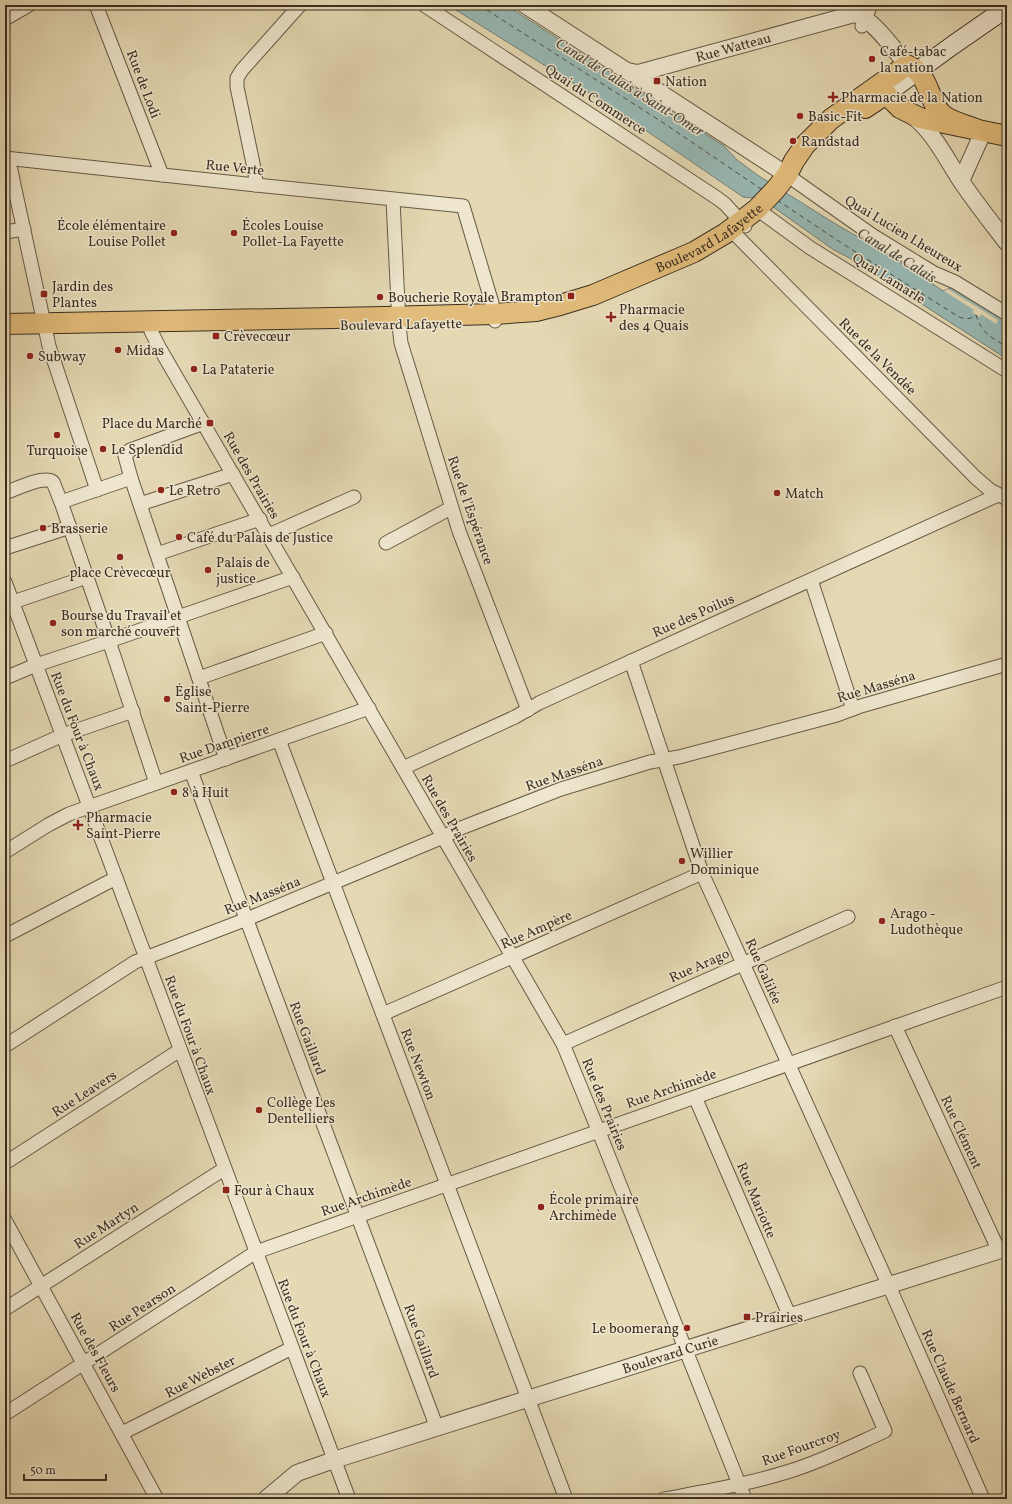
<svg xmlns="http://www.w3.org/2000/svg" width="1012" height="1504" font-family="Vollkorn,serif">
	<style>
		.water { fill: #98b9b5; stroke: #73827a }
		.pier { fill: #e5d9b3 }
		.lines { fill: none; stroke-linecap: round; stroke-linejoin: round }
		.ferry { stroke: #4e4b3f; stroke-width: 1; stroke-dasharray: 5 4; stroke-linecap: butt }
		.minor-casing { stroke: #665a46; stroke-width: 15 }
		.tertiary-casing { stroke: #665a46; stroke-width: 18 }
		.secondary-casing { stroke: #3b2f22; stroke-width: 20 }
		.primary-casing { stroke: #3b2f22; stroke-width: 22 }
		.minor { stroke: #eee6ce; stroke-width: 13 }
		.tertiary { stroke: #eee6ce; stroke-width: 16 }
		.secondary { stroke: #eee6ce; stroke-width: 18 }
		.primary { stroke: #e2bc7a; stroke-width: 20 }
		.poi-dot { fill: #8f2418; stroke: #eee6ce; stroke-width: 1.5 }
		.labels { text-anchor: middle; stroke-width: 3; stroke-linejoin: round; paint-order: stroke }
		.street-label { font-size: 14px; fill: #3b2f22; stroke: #eee6ce }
		.poi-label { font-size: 14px; fill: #3b2f22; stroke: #eee6ce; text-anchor: start }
		.water-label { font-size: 15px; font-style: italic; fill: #4e4b3f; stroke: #eee6ce }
	</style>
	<rect width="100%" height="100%" fill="#e5d9b3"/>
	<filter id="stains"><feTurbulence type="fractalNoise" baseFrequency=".005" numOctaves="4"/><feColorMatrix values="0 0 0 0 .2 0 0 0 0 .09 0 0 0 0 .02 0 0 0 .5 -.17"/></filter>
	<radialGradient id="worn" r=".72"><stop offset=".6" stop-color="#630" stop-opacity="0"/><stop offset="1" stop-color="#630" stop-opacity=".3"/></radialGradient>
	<path class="water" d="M 448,5 L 506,5 L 724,146 L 737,160 L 759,176 L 834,223 L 897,260 L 943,291 L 953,287 L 1007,321 L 1007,359 L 855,261 L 834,250 L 756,195 L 752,198 L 743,197 L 616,110 Z"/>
	<path class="pier" d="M 948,289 L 998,320 L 996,324 L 981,314 L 980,317 L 972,312 L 974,310 L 944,291 Z"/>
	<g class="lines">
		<g class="ferry">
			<path d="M 479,5 L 662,122 L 761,189"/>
			<path d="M 777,200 L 846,246 L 959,317 C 966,319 970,320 976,315 C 983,335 990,336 1007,347"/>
		</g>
		<defs>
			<g id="minor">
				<path d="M 96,5 L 162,175"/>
				<path d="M 424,5 L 717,198 L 725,204 L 745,226"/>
				<path d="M 5,19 L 29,5"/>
				<path d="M 862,26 L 871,5"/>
				<path d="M 5,156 L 11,170 L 14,185 L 49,346 L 97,490"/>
				<path d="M 5,158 L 256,185 L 463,206 L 492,303 L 495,321"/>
				<path d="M 787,175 L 872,235 L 934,273 L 955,282 L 1007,314"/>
				<path d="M 256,185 L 255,173 L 237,87 L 237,78 L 242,70 L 300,5"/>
				<path d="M 393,200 L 399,325 L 401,343 L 459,531 L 528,710"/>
				<path d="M 757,209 L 809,247 L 1007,371"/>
				<path d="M 731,230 L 976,478 L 990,490 L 1007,499"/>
				<path d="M 5,232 L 24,229"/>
				<path d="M 148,321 L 151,331 L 159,347 L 563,1044 L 601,1137 L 745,1499"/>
				<path d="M 131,478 L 178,617 L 109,641 L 61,502 Z"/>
				<path d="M 131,478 L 125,456 L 130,450 L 204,423"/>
				<path d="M 5,493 C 16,489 43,475 53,482 L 61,502"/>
				<path d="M 140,504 L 233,474"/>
				<path d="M 269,535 L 354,497"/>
				<path d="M 386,543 L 451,508"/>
				<path d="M 5,548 L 70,527"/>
				<path d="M 157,554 L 260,519"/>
				<path d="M 811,580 L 853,709"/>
				<path d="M 5,582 L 349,1499"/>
				<path d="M 13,602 L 87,577"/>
				<path d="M 631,661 L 702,873 L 889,1286 L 983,1499"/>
				<path d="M 5,678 L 36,665 L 109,641 L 156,783"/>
				<path d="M 199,678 L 326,633"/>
				<path d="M 279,740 L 566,1499"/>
				<path d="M 226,759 L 178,617 L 293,577"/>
				<path d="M 5,761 L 63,735 L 133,711"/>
				<path d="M 403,768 L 515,717 L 539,703 L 998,495"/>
				<path d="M 191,771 L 437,1428"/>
				<path d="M 5,852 L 48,825 L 69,814 L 369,708"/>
				<path d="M 5,936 L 116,878"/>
				<path d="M 383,1014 L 702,873"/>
				<path d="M 895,1026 L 999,1251"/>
				<path d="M 563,1044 L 848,917"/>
				<path d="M 5,1046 L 135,962 L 247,919 L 443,837 L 461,828 L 561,789 L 650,762 L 679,757 L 837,715 L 861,706 L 1007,664"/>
				<path d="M 695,1097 L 790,1317"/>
				<path d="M 5,1163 L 180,1050"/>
				<path d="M 5,1220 L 157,1499"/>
				<path d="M 5,1309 L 224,1169"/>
				<path d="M 5,1414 L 256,1252 L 1007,987"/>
				<path d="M 122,1433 L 292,1348"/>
				<path d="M 664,1499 C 706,1491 749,1484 790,1471 C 823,1461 854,1445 885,1431 L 860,1373"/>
			</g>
			<g id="tertiary">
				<path d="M 525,5 L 787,175"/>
				<path id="s1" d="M 627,71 L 638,73 L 642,72 L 854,14 C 871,16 895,51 907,65"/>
				<path d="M 911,115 C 932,129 947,160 961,181 C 975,202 991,222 1007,243"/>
				<path d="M 961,181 L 984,130"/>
				<path id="s2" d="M 266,1499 L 297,1473 L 334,1460 L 1007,1248"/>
			</g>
			<path id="secondary" d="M 886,94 L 953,45 L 1005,9"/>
			<g id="primary">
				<path d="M 865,108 L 886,94 L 900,108 L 920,118 L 1007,136"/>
				<path id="s3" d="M 5,324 L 385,317 L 494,314 L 536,311 L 560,305 L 593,295 L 694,252 L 726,233 L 757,209 L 775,190 L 787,175 L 794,161 L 805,145 L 831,119 L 907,65 C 931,74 927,102 943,115 C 952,122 966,125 976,129"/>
			</g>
		</defs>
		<use href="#minor" class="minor-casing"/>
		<use href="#tertiary" class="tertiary-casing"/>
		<use href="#secondary" class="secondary-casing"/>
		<use href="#primary" class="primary-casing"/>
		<use href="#minor" class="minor"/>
		<use href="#tertiary" class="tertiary"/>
		<use href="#secondary" class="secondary"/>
		<use href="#primary" class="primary"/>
	</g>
	<g class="poi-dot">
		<circle cx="872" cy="59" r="4"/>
		<rect x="653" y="77" width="8" height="8" rx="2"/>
		<path d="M831 91h4v4h4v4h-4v4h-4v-4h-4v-4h4z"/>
		<circle cx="800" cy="116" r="4"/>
		<circle cx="793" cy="141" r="4"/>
		<circle cx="174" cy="233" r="4"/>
		<circle cx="234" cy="233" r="4"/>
		<rect x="40" y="290" width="8" height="8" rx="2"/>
		<rect x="567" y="292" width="8" height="8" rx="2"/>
		<circle cx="380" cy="297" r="4"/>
		<path d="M609 311h4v4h4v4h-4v4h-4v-4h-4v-4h4z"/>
		<rect x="212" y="332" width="8" height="8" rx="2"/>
		<circle cx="118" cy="350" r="4"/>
		<circle cx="30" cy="356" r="4"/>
		<circle cx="194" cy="369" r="4"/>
		<rect x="206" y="419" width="8" height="8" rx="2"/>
		<circle cx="57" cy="435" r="4"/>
		<circle cx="103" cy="449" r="4"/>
		<circle cx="161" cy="490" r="4"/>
		<circle cx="777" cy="493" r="4"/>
		<circle cx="43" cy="528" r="4"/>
		<circle cx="179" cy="537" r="4"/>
		<circle cx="120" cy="557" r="4"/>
		<circle cx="208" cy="570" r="4"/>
		<circle cx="53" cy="623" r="4"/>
		<circle cx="167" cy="699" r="4"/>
		<circle cx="174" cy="792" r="4"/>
		<path d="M76 819h4v4h4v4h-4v4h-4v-4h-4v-4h4z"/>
		<circle cx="682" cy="861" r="4"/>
		<circle cx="882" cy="921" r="4"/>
		<circle cx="259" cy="1110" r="4"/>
		<rect x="222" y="1186" width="8" height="8" rx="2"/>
		<circle cx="541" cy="1207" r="4"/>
		<rect x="743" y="1313" width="8" height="8" rx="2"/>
		<circle cx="687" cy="1328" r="4"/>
	</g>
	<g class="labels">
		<g class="street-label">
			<text dy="5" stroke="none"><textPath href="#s1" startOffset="110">Rue Watteau</textPath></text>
			<text transform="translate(144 84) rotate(69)" y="5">Rue de Lodi</text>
			<text transform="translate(596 99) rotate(33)" y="5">Quai du Commerce</text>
			<text transform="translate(235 167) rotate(6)" y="5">Rue Verte</text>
			<text transform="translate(904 233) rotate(31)" y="5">Quai Lucien Lheureux</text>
			<text dy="5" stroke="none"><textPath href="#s3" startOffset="720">Boulevard Lafayette</textPath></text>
			<text transform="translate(889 278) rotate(32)" y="5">Quai Lamarle</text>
			<text transform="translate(401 324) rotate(-1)" y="5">Boulevard Lafayette</text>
			<text transform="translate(878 356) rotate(45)" y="5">Rue de la Vendée</text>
			<text transform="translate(252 475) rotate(60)" y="5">Rue des Prairies</text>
			<text transform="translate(471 510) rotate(71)" y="5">Rue de l'Espérance</text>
			<text transform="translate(693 615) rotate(-24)" y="5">Rue des Poilus</text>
			<text transform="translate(876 686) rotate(-17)" y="5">Rue Masséna</text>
			<text transform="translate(78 731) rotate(69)" y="5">Rue du Four à Chaux</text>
			<text transform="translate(224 743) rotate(-19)" y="5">Rue Dampierre</text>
			<text transform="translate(564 773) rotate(-19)" y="5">Rue Masséna</text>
			<text transform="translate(450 818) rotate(60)" y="5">Rue des Prairies</text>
			<text transform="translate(262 895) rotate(-22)" y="5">Rue Masséna</text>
			<text transform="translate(536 929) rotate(-24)" y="5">Rue Ampère</text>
			<text transform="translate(699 965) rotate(-24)" y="5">Rue Arago</text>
			<text transform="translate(764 971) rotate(66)" y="5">Rue Galilée</text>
			<text transform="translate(191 1035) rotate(70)" y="5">Rue du Four à Chaux</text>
			<text transform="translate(308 1038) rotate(69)" y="5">Rue Gaillard</text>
			<text transform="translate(419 1064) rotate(69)" y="5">Rue Newton</text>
			<text transform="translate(671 1088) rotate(-19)" y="5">Rue Archimède</text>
			<text transform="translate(84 1093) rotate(-33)" y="5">Rue Leavers</text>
			<text transform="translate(605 1104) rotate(68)" y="5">Rue des Prairies</text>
			<text transform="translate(962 1132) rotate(65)" y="5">Rue Clément</text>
			<text transform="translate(366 1196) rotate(-19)" y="5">Rue Archimède</text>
			<text transform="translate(757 1200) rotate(67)" y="5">Rue Mariotte</text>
			<text transform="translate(106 1225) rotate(-33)" y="5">Rue Martyn</text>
			<text transform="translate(142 1307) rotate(-33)" y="5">Rue Pearson</text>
			<text transform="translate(305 1338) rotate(69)" y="5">Rue du Four à Chaux</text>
			<text transform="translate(422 1341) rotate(70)" y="5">Rue Gaillard</text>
			<text transform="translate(96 1352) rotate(61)" y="5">Rue des Fleurs</text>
			<text dy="5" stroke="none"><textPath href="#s2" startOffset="432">Boulevard Curie</textPath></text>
			<text transform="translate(200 1376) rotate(-27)" y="5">Rue Webster</text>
			<text transform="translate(951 1386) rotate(66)" y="5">Rue Claude Bernard</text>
			<text transform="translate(801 1447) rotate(-20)" y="5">Rue Fourcroy</text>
		</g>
		<g class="poi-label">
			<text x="880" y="56">Café-tabac<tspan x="880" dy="16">la nation</tspan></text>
			<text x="665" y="86">Nation</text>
			<text x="841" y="102">Pharmacie de la Nation</text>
			<text x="808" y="121">Basic-Fit</text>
			<text x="801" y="146">Randstad</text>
			<text x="166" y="230" text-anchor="end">École élémentaire<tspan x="166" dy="16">Louise Pollet</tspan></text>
			<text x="242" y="230">Écoles Louise<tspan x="242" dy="16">Pollet-La Fayette</tspan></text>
			<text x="52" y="291">Jardin des<tspan x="52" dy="16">Plantes</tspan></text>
			<text x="563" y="301" text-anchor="end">Brampton</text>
			<text x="388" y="302">Boucherie Royale</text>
			<text x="619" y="314">Pharmacie<tspan x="619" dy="16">des 4 Quais</tspan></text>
			<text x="224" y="341">Crèvecœur</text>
			<text x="126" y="355">Midas</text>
			<text x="38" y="361">Subway</text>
			<text x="202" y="374">La Pataterie</text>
			<text x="202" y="428" text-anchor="end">Place du Marché</text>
			<text x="111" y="454">Le Splendid</text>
			<text x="57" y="455" text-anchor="middle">Turquoise</text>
			<text x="169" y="495">Le Retro</text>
			<text x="785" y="498">Match</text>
			<text x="51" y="533">Brasserie</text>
			<text x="187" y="542">Café du Palais de Justice</text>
			<text x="216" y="567">Palais de<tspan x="216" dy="16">justice</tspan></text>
			<text x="120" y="577" text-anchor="middle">place Crèvecœur</text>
			<text x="61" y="620">Bourse du Travail et<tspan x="61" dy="16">son marché couvert</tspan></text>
			<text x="175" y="696">Église<tspan x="175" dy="16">Saint-Pierre</tspan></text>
			<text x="182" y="797">8 à Huit</text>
			<text x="86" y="822">Pharmacie<tspan x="86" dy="16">Saint-Pierre</tspan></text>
			<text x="690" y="858">Willier<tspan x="690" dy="16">Dominique</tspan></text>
			<text x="890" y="918">Arago -<tspan x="890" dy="16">Ludothèque</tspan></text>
			<text x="267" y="1107">Collège Les<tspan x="267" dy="16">Dentelliers</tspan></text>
			<text x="234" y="1195">Four à Chaux</text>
			<text x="549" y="1204">École primaire<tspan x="549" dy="16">Archimède</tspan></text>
			<text x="755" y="1322">Prairies</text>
			<text x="679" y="1333" text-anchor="end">Le boomerang</text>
		</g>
		<g class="water-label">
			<text transform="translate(630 87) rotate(32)" y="5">Canal de Calais à Saint-Omer</text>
			<text transform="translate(897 255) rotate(32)" y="5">Canal de Calais</text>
		</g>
	</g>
	<rect width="1012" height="1504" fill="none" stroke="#e5d9b3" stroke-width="20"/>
	<rect x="6" y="6" width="1000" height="1492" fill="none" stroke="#3b2f22" stroke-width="2"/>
	<rect x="10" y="10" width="992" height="1484" fill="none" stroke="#3b2f22"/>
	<path d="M24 1474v6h82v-6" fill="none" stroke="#3b2f22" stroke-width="2"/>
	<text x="30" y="1474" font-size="12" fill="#3b2f22" stroke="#eee6ce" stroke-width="3" paint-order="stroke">50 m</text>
	<rect width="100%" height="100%" filter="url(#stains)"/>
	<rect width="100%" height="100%" fill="url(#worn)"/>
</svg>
